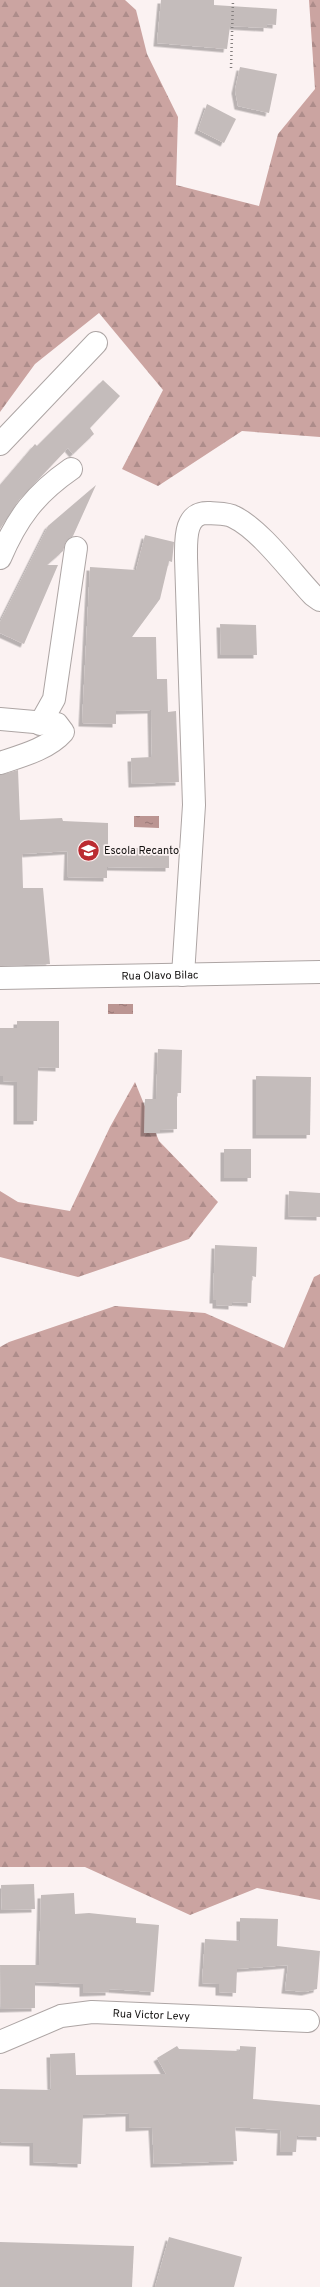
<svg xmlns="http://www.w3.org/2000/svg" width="320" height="2287" font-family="Overpass,sans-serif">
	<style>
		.forest { fill: url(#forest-firs) }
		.water { fill: url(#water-ripples) }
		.building { fill: #c4bcbb; filter: url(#shadow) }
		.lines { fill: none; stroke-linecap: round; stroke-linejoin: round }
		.minor-casing { stroke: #ada5a4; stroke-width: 24 }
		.major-casing { stroke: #ada5a4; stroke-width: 24 }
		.path { stroke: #837e7d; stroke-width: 2.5; stroke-dasharray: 1 3; stroke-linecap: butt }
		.minor { stroke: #fff; stroke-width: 22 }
		.major { stroke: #fff; stroke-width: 22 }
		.labels { text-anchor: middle; stroke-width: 3.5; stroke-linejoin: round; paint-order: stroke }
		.poi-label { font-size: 11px; fill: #131110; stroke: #fbf2f2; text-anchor: start }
		.street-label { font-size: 11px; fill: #131110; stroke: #fbf2f2 }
	</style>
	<defs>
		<pattern id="forest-firs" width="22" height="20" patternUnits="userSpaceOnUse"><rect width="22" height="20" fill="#cba4a1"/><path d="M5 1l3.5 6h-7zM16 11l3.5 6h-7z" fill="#ad8c8a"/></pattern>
		<pattern id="water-ripples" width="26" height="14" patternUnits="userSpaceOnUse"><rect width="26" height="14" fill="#bb9592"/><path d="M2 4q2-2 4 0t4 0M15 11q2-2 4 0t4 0" fill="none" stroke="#977876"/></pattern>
		<filter id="shadow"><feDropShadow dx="-3.5" dy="3.5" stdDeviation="0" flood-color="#0004"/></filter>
	</defs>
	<rect width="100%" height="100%" fill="#fbf2f2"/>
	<g class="forest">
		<path d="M 0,0 L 125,0 L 136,10 L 147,54 L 178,117 L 176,185 L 259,206 L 278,134 L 315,89 L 309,0 L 320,0 L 320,437 L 242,431 L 158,486 L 122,469 L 163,390 L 99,313 L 35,364 L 0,412 Z"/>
		<path d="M 135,1082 L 159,1141 L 218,1202 L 189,1239 L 78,1277 L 0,1257 L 0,1191 L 18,1202 L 70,1211 L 110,1127 Z"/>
		<path d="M 320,1274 L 320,1900 L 257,1888 L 190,1915 L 85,1867 L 0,1867 L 0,1347 L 9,1342 L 115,1306 L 205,1313 L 284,1348 L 314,1277 Z"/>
	</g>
	<g class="water">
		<path d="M 134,816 L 159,816 L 159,828 L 134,827 Z"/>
		<rect x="108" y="1004" width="25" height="10"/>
	</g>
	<g class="building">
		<path d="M 161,0 L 214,0 L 214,5 L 277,9 L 276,25 L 267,24 L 267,28 L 230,26 L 227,49 L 157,43 Z"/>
		<path d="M 240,67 L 277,74 L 269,113 L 238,106 L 235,90 Z"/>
		<path d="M 207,104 L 236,119 L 224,143 L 198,130 Z"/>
		<path d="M 103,380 L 120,396 L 90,428 L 94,434 L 73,454 L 68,448 L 19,500 L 0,529 L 0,485 L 35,444 L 37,446 Z"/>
		<path d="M 96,485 L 73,536 L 66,541 L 63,551 L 47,565 L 58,565 L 24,644 L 0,633 L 0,622 L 48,526 Z"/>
		<path d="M 145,535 L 174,542 L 172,562 L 169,561 L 160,599 L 132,637 L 156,637 L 157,679 L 167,679 L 168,712 L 176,711 L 179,782 L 132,784 L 131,758 L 152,757 L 151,710 L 116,711 L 116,724 L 82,723 L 90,567 L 136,570 Z"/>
		<path d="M 220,624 L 256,625 L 257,655 L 221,655 Z"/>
		<path d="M 18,770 L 20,820 L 62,818 L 63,821 L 108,823 L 108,847 L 169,849 L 169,868 L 107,867 L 107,878 L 67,877 L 68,851 L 22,854 L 23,888 L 43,888 L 50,964 L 0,966 L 0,775 Z"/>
		<path d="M 17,1021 L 59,1021 L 59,1068 L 38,1067 L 37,1121 L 17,1121 L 17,1082 L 3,1081 L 3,1076 L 0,1076 L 0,1028 L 17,1028 Z"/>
		<path d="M 158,1049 L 182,1050 L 181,1093 L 177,1093 L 177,1129 L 160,1130 L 160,1133 L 144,1133 L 145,1099 L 156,1099 Z"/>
		<path d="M 256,1076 L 311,1077 L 310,1135 L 256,1135 Z"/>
		<rect x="224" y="1149" width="27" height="29"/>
		<path d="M 289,1191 L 320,1193 L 320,1217 L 288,1216 Z"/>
		<path d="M 215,1245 L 257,1247 L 256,1277 L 252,1276 L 251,1303 L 232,1302 L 232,1306 L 216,1305 L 216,1300 L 213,1300 Z"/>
		<path d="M 34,1884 L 35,1909 L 2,1910 L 1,1885 Z"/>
		<path d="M 74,1893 L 75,1914 L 89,1913 L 136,1918 L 136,1923 L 159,1925 L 154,1992 L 109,1989 L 109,1992 L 83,1993 L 83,1984 L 35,1982 L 35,2008 L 1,2009 L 0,1965 L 39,1965 L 41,1895 Z"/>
		<path d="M 240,1918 L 278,1919 L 277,1946 L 320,1951 L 317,1989 L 305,1992 L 285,1990 L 288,1965 L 237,1969 L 236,1993 L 219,1992 L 219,1984 L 202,1983 L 205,1939 L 240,1941 Z"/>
		<path d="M 177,2046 L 179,2049 L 240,2051 L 240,2046 L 256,2047 L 253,2099 L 320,2105 L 320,2137 L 297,2136 L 296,2152 L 280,2152 L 281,2130 L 235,2127 L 237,2161 L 154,2164 L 152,2127 L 129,2128 L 129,2113 L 83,2115 L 81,2164 L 33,2162 L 33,2143 L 0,2142 L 0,2089 L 51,2090 L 50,2054 L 75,2053 L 76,2075 L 166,2074 L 157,2058 Z"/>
		<path d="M 169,2237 L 242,2257 L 234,2287 L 155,2287 Z"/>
		<path d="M 0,2242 L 134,2246 L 132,2287 L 0,2287 Z"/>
	</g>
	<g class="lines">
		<defs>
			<g id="minor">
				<path d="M 0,444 L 96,343"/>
				<path d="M 0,558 C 17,518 35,494 71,469"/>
				<path d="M 0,719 L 57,724 L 63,732 C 48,749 21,756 0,763"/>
				<path d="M 40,724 L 54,699 L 76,548"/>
				<path d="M 183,975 L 194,805 L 186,558 C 186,540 184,512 209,513 C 217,514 227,513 234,517 C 260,529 292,573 313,595 L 320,600"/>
				<path id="s1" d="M 0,2042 L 61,2016 L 92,2012 L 308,2021"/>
			</g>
			<g id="major">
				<path id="s2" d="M 0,978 L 320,972"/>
			</g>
		</defs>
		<use href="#minor" class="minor-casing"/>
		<use href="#major" class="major-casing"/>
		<path class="path" d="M 231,68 L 233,0"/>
		<use href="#minor" class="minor"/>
		<use href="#major" class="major"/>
	</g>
	<defs>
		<symbol id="school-disc" viewBox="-11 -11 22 22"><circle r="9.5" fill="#bb2b31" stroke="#fbf2f2"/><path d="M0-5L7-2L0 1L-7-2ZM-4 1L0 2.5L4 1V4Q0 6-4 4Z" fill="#fff"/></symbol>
	</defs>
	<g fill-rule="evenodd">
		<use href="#school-disc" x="76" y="838" width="25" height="25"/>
	</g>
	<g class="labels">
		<g class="poi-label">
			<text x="104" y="854">Escola Recanto</text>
		</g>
		<g class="street-label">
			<text dy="4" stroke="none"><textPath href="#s2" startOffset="160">Rua Olavo Bilac</textPath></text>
			<text dy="4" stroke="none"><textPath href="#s1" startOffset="157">Rua Victor Levy</textPath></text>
		</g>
	</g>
</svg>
